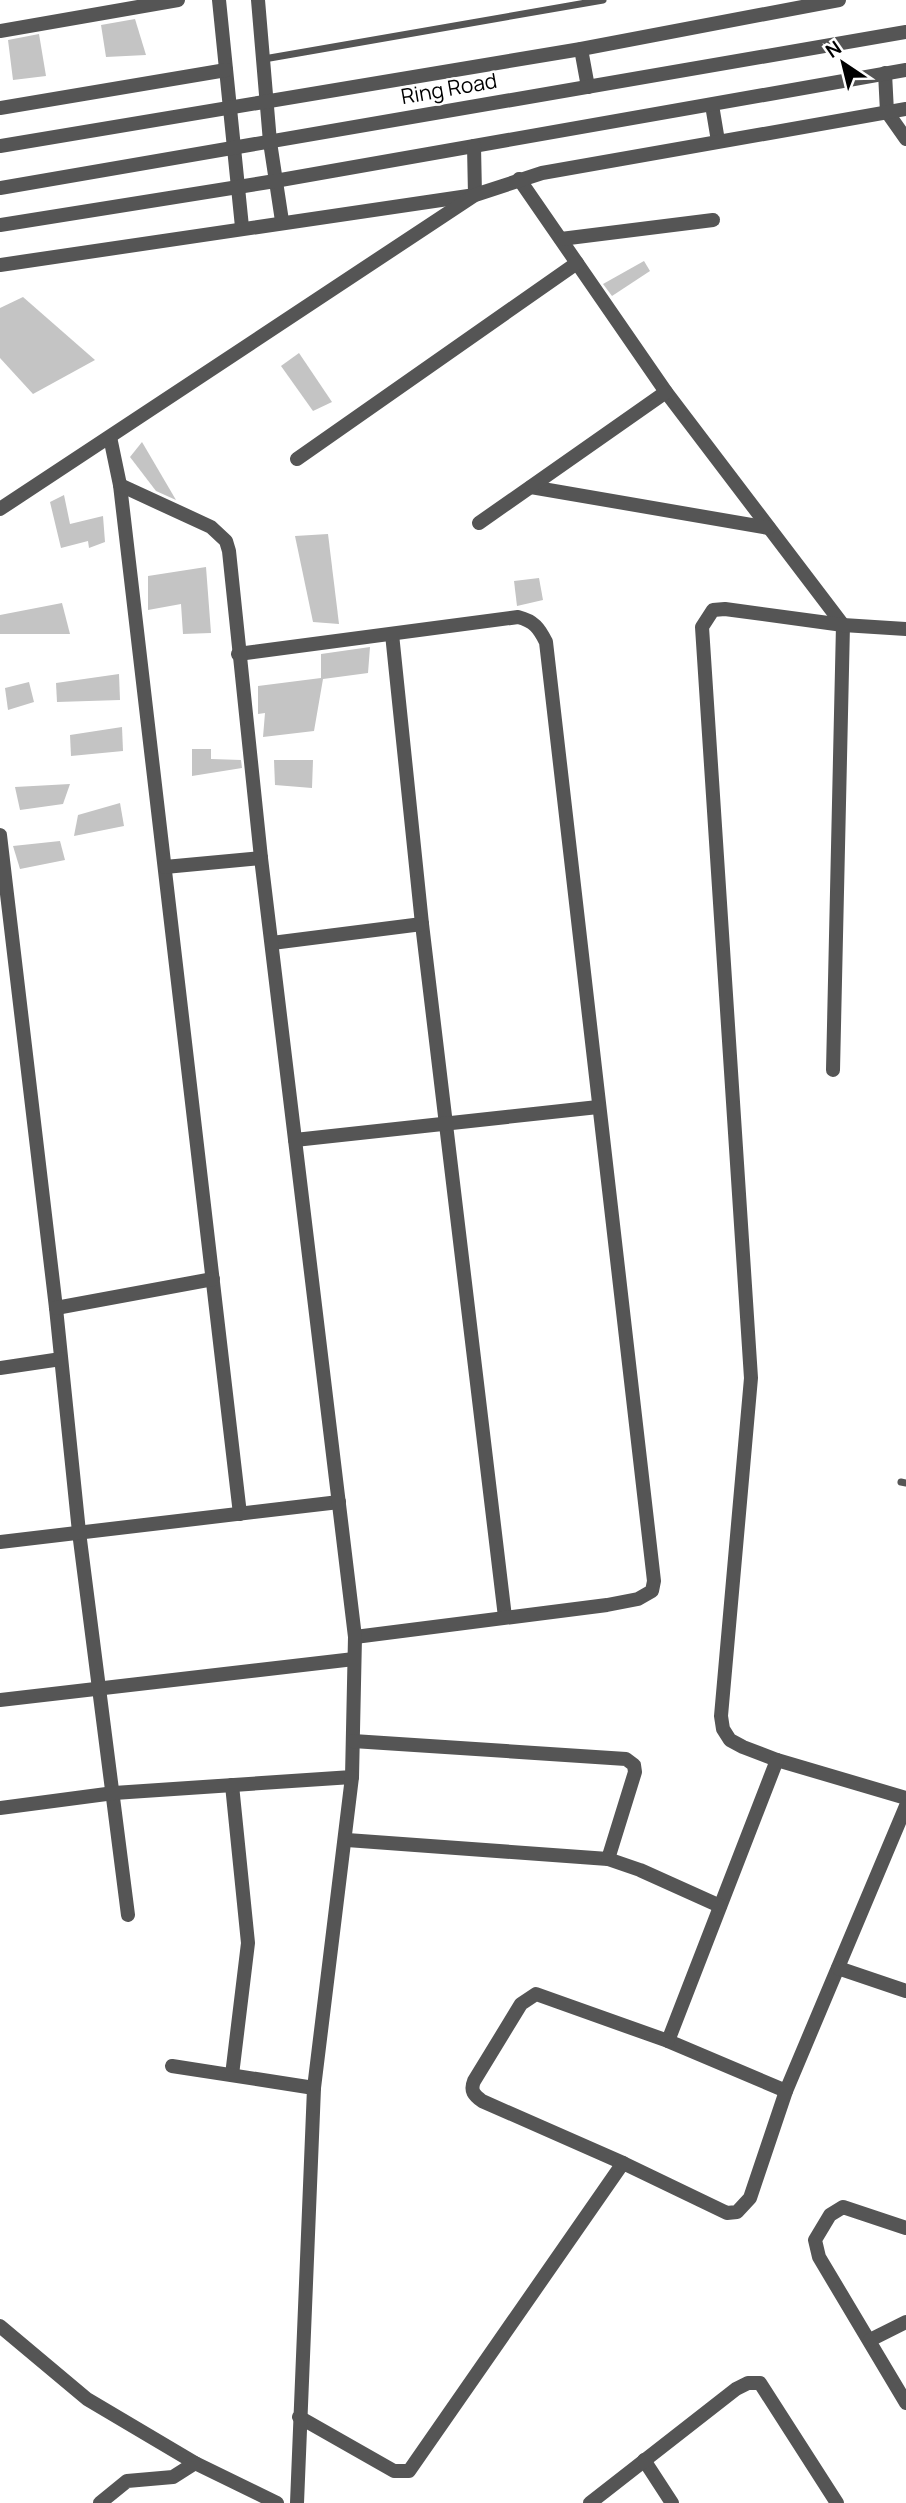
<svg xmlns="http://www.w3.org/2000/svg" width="906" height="2503" font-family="Manrope,sans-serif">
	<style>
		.building { fill: #c4c4c4 }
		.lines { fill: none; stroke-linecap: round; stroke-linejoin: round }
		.service { stroke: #555; stroke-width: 7 }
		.minor { stroke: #555; stroke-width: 14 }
		.tertiary { stroke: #555; stroke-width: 14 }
		.labels { text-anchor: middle; stroke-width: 5; stroke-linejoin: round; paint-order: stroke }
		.street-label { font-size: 21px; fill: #000; stroke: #fff }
	</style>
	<rect width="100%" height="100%" fill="#fff"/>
	<g class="building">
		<path d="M 135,19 L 146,55 L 106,57 L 101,25 Z"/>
		<path d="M 39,34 L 46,76 L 13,80 L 8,40 Z"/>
		<path d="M 644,261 L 650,271 L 612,296 L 603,284 Z"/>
		<path d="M 23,297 L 95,360 L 33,394 L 0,358 L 0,308 Z"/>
		<path d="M 299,353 L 332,402 L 313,411 L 281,366 Z"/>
		<path d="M 142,442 L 176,500 L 156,491 L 130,457 Z"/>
		<path d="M 64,495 L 70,524 L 103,516 L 105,542 L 89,548 L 88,541 L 61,548 L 50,502 Z"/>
		<path d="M 328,534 L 339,624 L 313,622 L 295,536 Z"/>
		<path d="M 206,567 L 211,633 L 183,634 L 181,604 L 148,610 L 148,576 Z"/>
		<path d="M 539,578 L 543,600 L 517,606 L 514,581 Z"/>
		<path d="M 62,603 L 70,634 L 0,634 L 0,615 Z"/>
		<path d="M 370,647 L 368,673 L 323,679 L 314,731 L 263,737 L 265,713 L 258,714 L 258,686 L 321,678 L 321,654 Z"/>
		<path d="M 119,674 L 120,700 L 57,702 L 56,683 Z"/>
		<path d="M 29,682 L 34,702 L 8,710 L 5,688 Z"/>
		<path d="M 122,727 L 123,751 L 71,756 L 70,735 Z"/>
		<path d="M 192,749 L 211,749 L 211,759 L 241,760 L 242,768 L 192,776 Z"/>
		<path d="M 274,760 L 313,760 L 312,788 L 275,785 Z"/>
		<path d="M 70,784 L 63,804 L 20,810 L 15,787 Z"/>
		<path d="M 120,803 L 124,826 L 74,836 L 78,815 Z"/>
		<path d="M 60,841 L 65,860 L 20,869 L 13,846 Z"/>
	</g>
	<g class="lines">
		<g class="service">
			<path d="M 264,59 L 603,0"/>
			<path d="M 901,1482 L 906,1483"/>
		</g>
		<g class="minor">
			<path d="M 219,0 L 242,227"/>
			<path d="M 258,0 L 270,142 L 282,221"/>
			<path d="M 0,31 L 178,0"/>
			<path d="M 885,73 L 887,112 L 906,139"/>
			<path d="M 0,108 L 226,70"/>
			<path d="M 519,179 L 666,392 L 843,625 L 833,1070"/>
			<path d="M 561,239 L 713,220"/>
			<path d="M 110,437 L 120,485 L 240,1514"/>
			<path d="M 297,459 L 577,263"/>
			<path d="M 531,487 L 769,528"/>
			<path d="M 479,523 L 666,392"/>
			<path d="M 906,629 L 843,625 L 725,609 L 713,610 L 702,627 L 751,1378 L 721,1716 L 723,1729 L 730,1740 L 743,1747 L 777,1760 L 906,1798"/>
			<path d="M 392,634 L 422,924 L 505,1617"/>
			<path d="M 238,654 L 518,617 C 534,621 539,628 546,642 L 654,1581 L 652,1591 L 638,1599 L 607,1605 L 355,1637"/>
			<path d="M 0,835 L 56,1308 L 79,1532 L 128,1915"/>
			<path d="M 165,867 L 261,858"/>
			<path d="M 272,943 L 422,924"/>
			<path d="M 295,1140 L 598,1107"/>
			<path d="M 56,1308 L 213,1279"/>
			<path d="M 0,1368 L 61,1359"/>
			<path d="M 0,1542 L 339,1502"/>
			<path d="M 0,1700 L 354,1659"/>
			<path d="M 777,1760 L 668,2041 L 786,2091 L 906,1806"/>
			<path d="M 232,1785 L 248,1943 L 232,2075"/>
			<path d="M 0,1808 L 114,1793 L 352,1777 L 355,1637 L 261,858 L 229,551 L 226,541 L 211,527 L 120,485"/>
			<path d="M 347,1840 L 608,1859 L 635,1772 L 634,1765 L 626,1759 L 353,1741"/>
			<path d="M 608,1859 L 640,1870 L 720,1906"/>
			<path d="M 838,1968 L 906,1991"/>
			<path d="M 172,2066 L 314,2088"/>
			<path d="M 623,2163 L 482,2101 C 474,2095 470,2091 474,2081 L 521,2004 L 536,1994 L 668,2041"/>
			<path d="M 906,2228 L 843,2207 L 830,2215 L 815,2240 L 819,2257 L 906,2403"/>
			<path d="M 0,2326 L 87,2399 L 195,2463 L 277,2503"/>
			<path d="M 870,2340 L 906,2322"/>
			<path d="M 299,2417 L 394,2471 L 409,2471 L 623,2163 L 727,2213 L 737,2212 L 750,2198 L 786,2091"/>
			<path d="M 644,2460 L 672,2503"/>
			<path d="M 100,2503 L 127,2481 L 173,2477 L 195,2463"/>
			<path d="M 297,2503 L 314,2088 L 352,1777"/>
			<path d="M 590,2503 L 736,2389 L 748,2383 L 760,2383 L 837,2503"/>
		</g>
		<g class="tertiary">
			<path d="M 581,49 L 588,87"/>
			<path d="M 712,105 L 718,141"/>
			<path d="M 0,146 L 581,49 L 839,0"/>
			<path d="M 0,188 L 906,32"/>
			<path d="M 0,225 L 275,181 L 906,70"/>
			<path d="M 0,265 L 475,195 L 474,146"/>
			<path d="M 0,509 L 475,195 L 542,173 L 906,109"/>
		</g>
	</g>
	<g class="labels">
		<g class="street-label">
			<text transform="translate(449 89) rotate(-10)" y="7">Ring Road</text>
		</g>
	</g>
	<g transform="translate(843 63) rotate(325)" stroke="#ffffff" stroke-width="5" paint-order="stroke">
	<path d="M0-5L12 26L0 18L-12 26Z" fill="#000000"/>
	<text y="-10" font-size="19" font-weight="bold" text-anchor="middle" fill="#000000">N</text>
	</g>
</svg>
